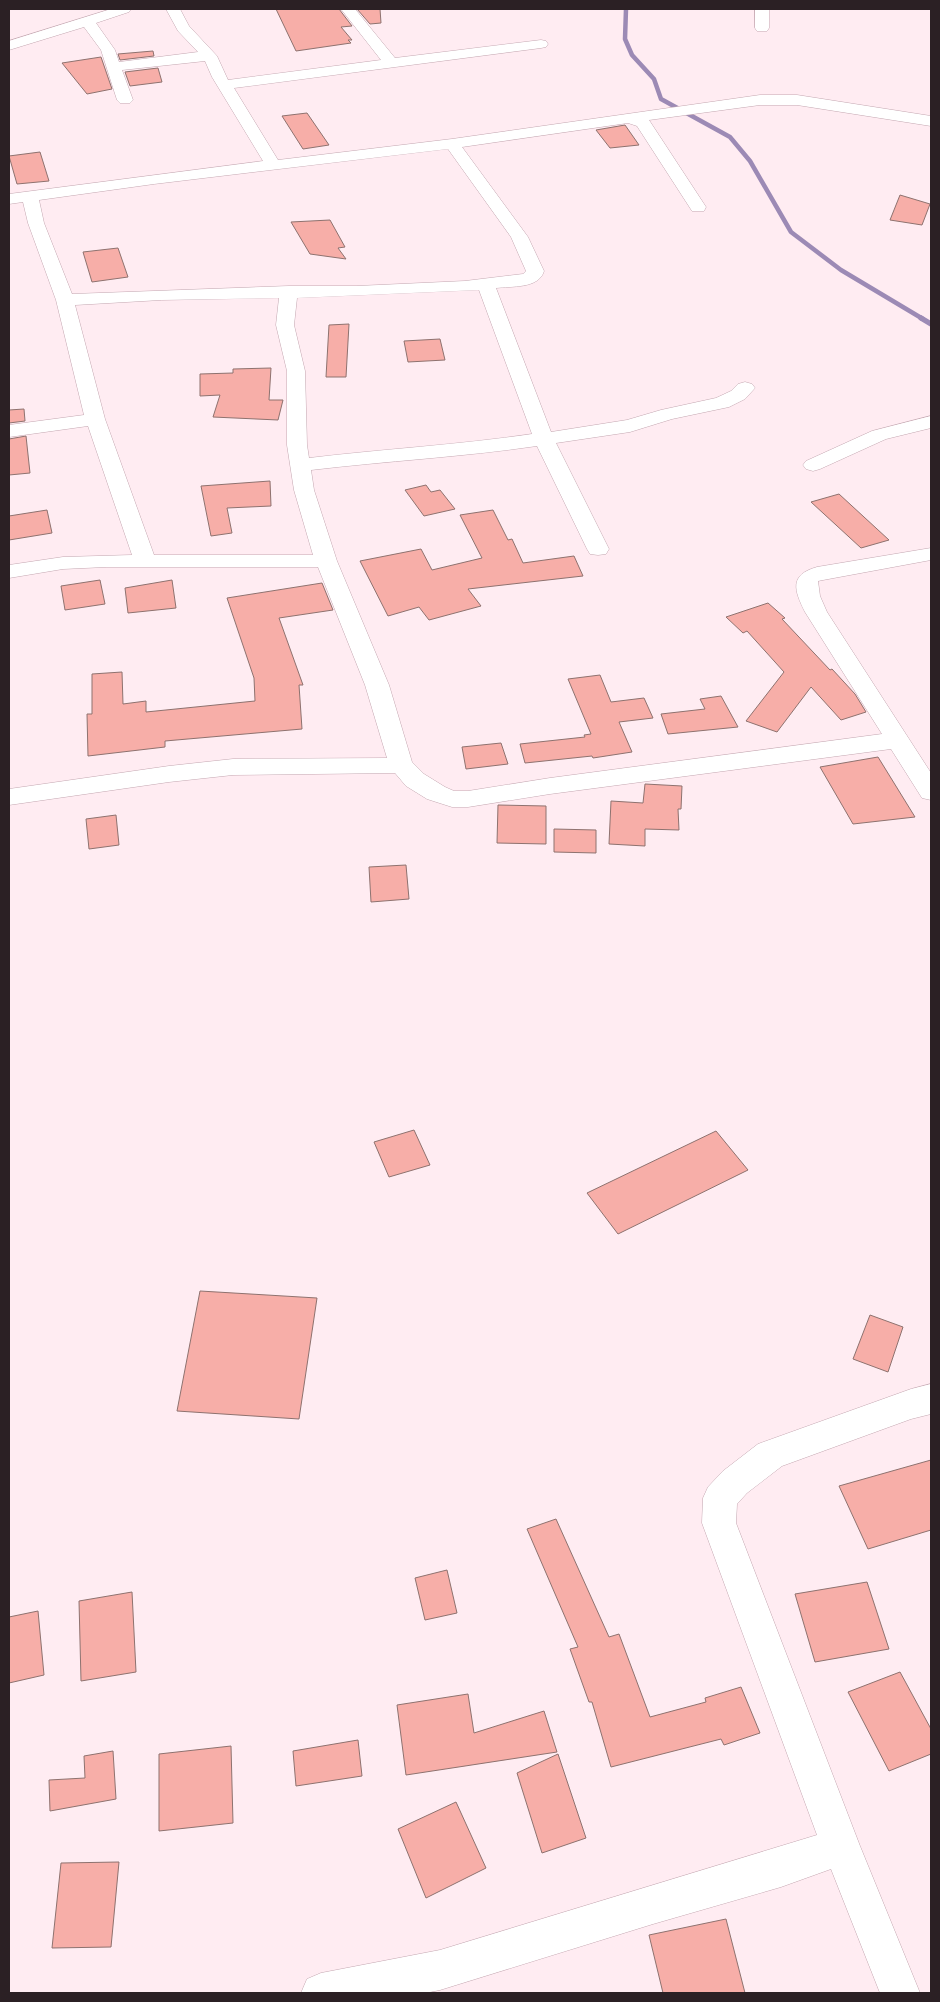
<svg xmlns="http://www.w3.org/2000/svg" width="940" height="2002" font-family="'Sofia Sans Condensed',sans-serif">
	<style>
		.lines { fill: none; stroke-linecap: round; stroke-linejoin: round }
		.stream-far1 { stroke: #9c8ab5; stroke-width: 4.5 }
		.stream { stroke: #9c8ab5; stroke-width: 5.5 }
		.building { fill: #f7aea8; stroke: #8e726f }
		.street-casing { stroke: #c4a7b1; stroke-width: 1 }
		.street { fill: #fff; fill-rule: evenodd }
	</style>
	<rect width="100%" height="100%" fill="#ffecf2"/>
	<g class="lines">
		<path class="stream-far1" d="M 626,9 L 625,39 L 632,55 L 654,79 L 661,99 L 730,137 L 750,161 L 791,232 L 841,270 L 923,319"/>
		<path class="stream" d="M 921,318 L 931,324"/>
	</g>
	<g class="building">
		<path d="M 276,9 L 339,9 L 352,26 L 341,27 L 352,40 L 348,40 L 351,43 L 296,51 Z"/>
		<path d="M 357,9 L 380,9 L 381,23 L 370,24 Z"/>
		<path d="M 153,51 L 154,56 L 120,60 L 118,54 Z"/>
		<path d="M 101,57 L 112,89 L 87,94 L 62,63 Z"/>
		<path d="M 158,68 L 162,82 L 130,86 L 125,72 Z"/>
		<path d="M 307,113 L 329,145 L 303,149 L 282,116 Z"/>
		<path d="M 625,125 L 639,145 L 610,148 L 596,130 Z"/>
		<path d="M 40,152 L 49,181 L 17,184 L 9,156 Z"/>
		<path d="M 900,195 L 930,204 L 922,225 L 890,220 Z"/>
		<path d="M 330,220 L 345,247 L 338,248 L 346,259 L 310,254 L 291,222 Z"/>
		<path d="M 118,248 L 128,277 L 92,282 L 83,252 Z"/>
		<path d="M 349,324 L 346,377 L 326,377 L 329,325 Z"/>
		<path d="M 440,339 L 445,360 L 408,362 L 404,341 Z"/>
		<path d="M 271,368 L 269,400 L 283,400 L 278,420 L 213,417 L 220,395 L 200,396 L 200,374 L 233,373 L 233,369 Z"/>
		<path d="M 24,409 L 25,421 L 9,423 L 9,410 Z"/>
		<path d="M 26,436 L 30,473 L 9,475 L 9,439 Z"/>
		<path d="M 270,481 L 271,506 L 227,508 L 232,533 L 211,536 L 201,486 Z"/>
		<path d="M 426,485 L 431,492 L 440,490 L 455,509 L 424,516 L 405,490 Z"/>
		<path d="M 839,494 L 889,540 L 861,548 L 811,502 Z"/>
		<path d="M 47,510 L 52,533 L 9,540 L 9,516 Z"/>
		<path d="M 493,510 L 508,540 L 512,539 L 523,563 L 574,556 L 583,576 L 468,589 L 481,606 L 429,620 L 419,607 L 388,616 L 360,561 L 421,549 L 432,570 L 482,558 L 460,515 Z"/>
		<path d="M 100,580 L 105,604 L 65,610 L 61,586 Z"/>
		<path d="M 172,580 L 176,608 L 128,613 L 125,588 Z"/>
		<path d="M 322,583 L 333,610 L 279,618 L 303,685 L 299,685 L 302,729 L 165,741 L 165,747 L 88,756 L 87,714 L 92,714 L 92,674 L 122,672 L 123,704 L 146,701 L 146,712 L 255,701 L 254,678 L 227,598 Z"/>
		<path d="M 768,603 L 785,618 L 782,619 L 830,670 L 832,669 L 855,694 L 866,712 L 841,720 L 811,687 L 777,732 L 746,721 L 784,672 L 747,631 L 743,633 L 726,617 Z"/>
		<path d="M 600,675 L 611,702 L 644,698 L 653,718 L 619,722 L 632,752 L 593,758 L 592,756 L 525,763 L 520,744 L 585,737 L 584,735 L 591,734 L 568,679 Z"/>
		<path d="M 721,696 L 738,727 L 668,734 L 661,714 L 705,709 L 700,699 Z"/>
		<path d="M 501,743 L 508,764 L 466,769 L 462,747 Z"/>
		<path d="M 878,757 L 915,817 L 853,824 L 820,767 Z"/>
		<path d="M 645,784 L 682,786 L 681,809 L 678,809 L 679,830 L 645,829 L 645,846 L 609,844 L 611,801 L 643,803 Z"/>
		<path d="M 498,805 L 546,806 L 546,844 L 497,843 Z"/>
		<path d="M 116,815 L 119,845 L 89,849 L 86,819 Z"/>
		<path d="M 554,829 L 596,830 L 596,853 L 554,852 Z"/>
		<path d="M 406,865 L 409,899 L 371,902 L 369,867 Z"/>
		<path d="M 414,1130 L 430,1165 L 389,1177 L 374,1142 Z"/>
		<path d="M 716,1131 L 748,1170 L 618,1234 L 587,1193 Z"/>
		<path d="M 200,1291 L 317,1298 L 299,1419 L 177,1411 Z"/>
		<path d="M 870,1315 L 903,1327 L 888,1372 L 853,1359 Z"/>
		<path d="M 931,1460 L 931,1530 L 868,1549 L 839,1486 Z"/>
		<path d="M 556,1519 L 609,1637 L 619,1634 L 650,1717 L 706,1702 L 705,1698 L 741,1687 L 760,1733 L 724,1745 L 721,1739 L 611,1767 L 592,1702 L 589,1702 L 570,1649 L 578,1647 L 527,1529 Z"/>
		<path d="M 447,1570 L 457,1613 L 425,1620 L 415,1578 Z"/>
		<path d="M 867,1582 L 889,1649 L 815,1662 L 795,1594 Z"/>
		<path d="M 132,1592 L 136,1672 L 81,1681 L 79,1601 Z"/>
		<path d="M 38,1611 L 44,1675 L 9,1683 L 9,1617 Z"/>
		<path d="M 900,1672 L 931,1729 L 931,1754 L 889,1771 L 848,1692 Z"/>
		<path d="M 468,1694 L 474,1733 L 544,1711 L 557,1752 L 406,1775 L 397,1705 Z"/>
		<path d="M 358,1740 L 362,1776 L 296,1786 L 293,1751 Z"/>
		<path d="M 231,1746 L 233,1823 L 159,1831 L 159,1754 Z"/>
		<path d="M 113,1751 L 116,1799 L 50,1811 L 49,1780 L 85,1778 L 84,1756 Z"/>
		<path d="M 558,1754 L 586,1838 L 542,1853 L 517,1773 Z"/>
		<path d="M 456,1802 L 486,1868 L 426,1898 L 398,1829 Z"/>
		<path d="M 119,1862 L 111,1947 L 52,1948 L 61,1863 Z"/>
		<path d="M 726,1919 L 745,1993 L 663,1993 L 649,1935 Z"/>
	</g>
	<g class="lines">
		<defs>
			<g id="street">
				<path d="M 111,9 L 131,9 L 129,12 L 96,23 L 115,50 L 119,62 L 198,52 L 178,31 L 166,9 L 180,9 L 189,26 L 217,56 L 228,80 L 381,60 L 341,9 L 355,9 L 395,58 L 541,40 L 546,41 L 548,44 L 546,47 L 541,48 L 234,88 L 278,160 L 452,139 L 760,95 L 797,95 L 931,116 L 931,126 L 797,105 L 760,105 L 649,120 L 706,207 L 704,211 L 692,211 L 637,126 L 628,123 L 462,147 L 528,237 L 544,271 C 539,289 511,286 496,288 L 551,432 L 627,420 L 661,410 L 716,398 L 731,391 L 738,384 L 745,382 L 752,384 L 755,388 L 745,399 L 729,407 L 672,419 L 630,432 L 556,443 L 609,549 L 606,554 L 598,555 L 590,554 L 587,549 L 537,446 C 462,457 386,461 311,470 L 314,490 L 337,561 L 389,685 L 412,762 L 424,774 L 445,787 L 454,791 L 468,791 L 550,778 L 882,734 L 805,612 C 794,590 789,575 817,567 L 931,548 L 931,560 L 823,580 L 818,581 L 820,596 L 827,612 L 931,773 L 931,800 L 922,798 L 891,749 L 550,794 L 468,807 L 452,807 L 427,799 L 406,786 L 395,773 L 233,775 L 169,782 L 9,805 L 9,789 L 169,766 L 233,759 L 387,758 L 365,685 L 318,567 L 106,567 L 63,569 L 9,578 L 9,565 L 63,557 L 132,555 L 88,426 L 9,437 L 9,425 L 84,415 L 56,300 L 28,223 L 23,202 L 9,204 L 9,194 L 263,161 L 212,77 L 205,61 L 122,70 L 133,100 L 130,103 L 120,103 L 117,100 L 101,50 L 84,27 L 9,50 L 9,41 ZM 448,149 L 511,237 L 526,271 L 523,274 L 465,281 L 357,286 L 289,286 L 72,294 L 44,223 L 39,200 L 154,184 ZM 479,290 L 532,434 C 458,445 384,449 309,458 L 307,445 L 305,371 L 294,325 L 297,298 ZM 279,298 L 276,325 L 287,371 L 287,445 L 294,490 L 313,555 L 154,555 L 105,419 L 75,305 L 161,300 Z"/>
				<path d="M 755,9 L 769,9 L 769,28 L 767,31 L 757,31 L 755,28 Z"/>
				<path d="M 931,416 L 931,428 L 886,439 L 820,469 L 813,471 L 806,469 L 803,465 L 806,461 L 872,431 Z"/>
				<path d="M 931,1384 L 931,1414 L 911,1419 L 782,1466 L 747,1493 L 737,1504 L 736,1523 L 860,1846 L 920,1993 L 880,1993 L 831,1869 L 781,1887 L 653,1924 L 440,1990 L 425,1993 L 301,1993 L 307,1979 L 321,1973 L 440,1950 L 817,1835 L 702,1523 L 703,1498 L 708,1487 L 723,1471 L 758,1444 L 911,1389 Z"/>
			</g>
		</defs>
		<use href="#street" class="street-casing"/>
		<use href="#street" class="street"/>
	</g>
	<rect width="940" height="2002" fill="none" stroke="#2b2024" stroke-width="20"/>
</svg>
